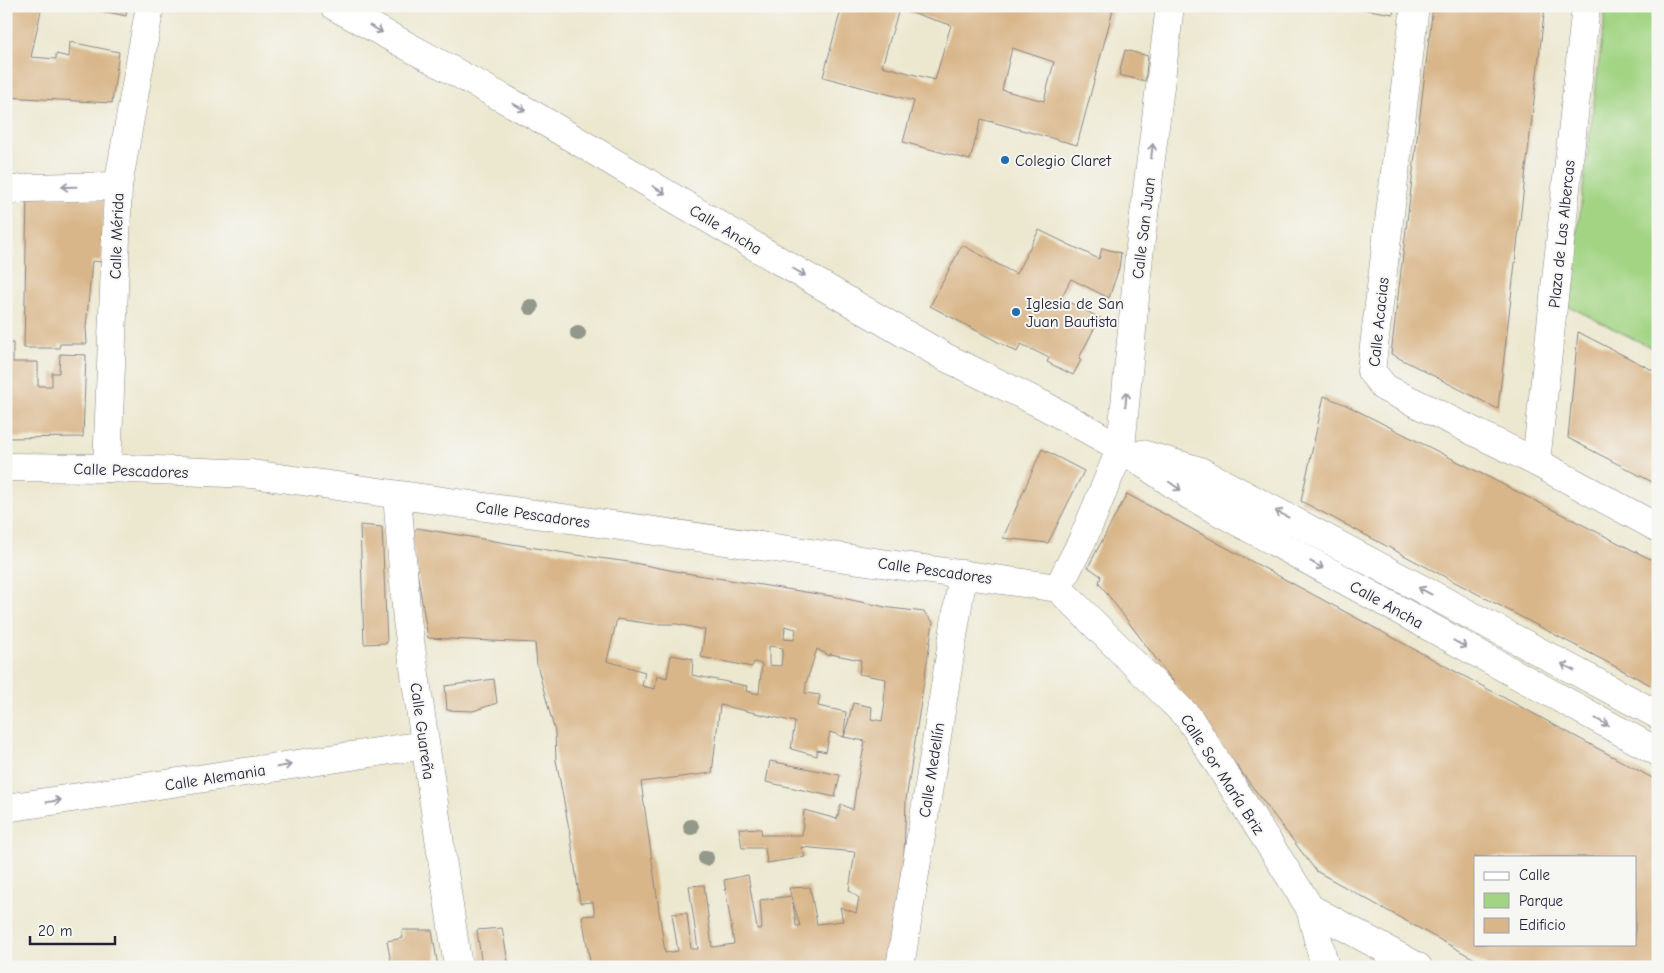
<svg xmlns="http://www.w3.org/2000/svg" width="1664" height="973" font-family="'Comic Neue',sans-serif">
	<style>
		.green { fill: #a2d483; stroke: #627b5f }
		.building { fill: #d9b689; fill-rule: evenodd }
		.lines { fill: none; stroke-linecap: round; stroke-linejoin: round }
		.street-casing { stroke: #878586; stroke-width: 29 }
		.street { stroke: #fff; stroke-width: 28 }
		.tree { fill: #92988a }
		.oneway { stroke: #9c9ca7 }
		.poi-dot { fill: #1f6fb2; stroke: #f6f6f2; stroke-width: 2 }
		.labels { text-anchor: middle; stroke-width: 4; stroke-linejoin: round; paint-order: stroke }
		.poi-label { font-size: 16px; fill: #22223b; stroke: #f6f6f2; text-anchor: start }
		.street-label { font-size: 16px; fill: #22223b; stroke: #f6f6f2 }
	</style>
	<rect width="100%" height="100%" fill="#f6f6f2"/>
	<filter id="ink" filterUnits="userSpaceOnUse"><feTurbulence type="fractalNoise" baseFrequency=".02" numOctaves="2"/><feDisplacementMap in="SourceGraphic" scale="10" xChannelSelector="R" yChannelSelector="G"/><feConvolveMatrix kernelMatrix="1 2 1 2 8 2 1 2 1" color-interpolation-filters="sRGB"/></filter>
	<filter id="wash" filterUnits="userSpaceOnUse"><feTurbulence type="fractalNoise" baseFrequency=".0096" numOctaves="4" result="noise"/><feDisplacementMap in="SourceGraphic" scale="20" xChannelSelector="R" yChannelSelector="G"/><feGaussianBlur stdDeviation="1.12" result="paint"/><feColorMatrix in="noise" values="0 0 0 0 0 0 0 0 0 0 0 0 0 0 0 0 0 1.4 0 .05"/><feComposite in="paint" operator="in"/></filter>
	<g filter="url(#wash)">
		<rect width="100%" height="100%" fill="#ece8d0"/>
		<path class="green" d="M 1606,6 L 1658,6 L 1658,351 L 1568,306 Z"/>
		<g id="blocks">
			<g class="building">
				<path d="M 6,6 L 42,6 L 31,57 L 56,59 L 56,54 L 69,57 L 70,42 L 119,52 L 112,103 L 6,97 Z"/>
				<path d="M 79,6 L 127,6 L 126,16 Z"/>
				<path d="M 377,6 L 392,6 L 390,14 Z"/>
				<path d="M 842,6 L 1114,6 L 1077,145 L 981,119 L 970,160 L 903,142 L 914,101 L 823,77 ZM 899,9 L 951,25 L 935,80 L 882,66 ZM 1012,48 L 1054,62 L 1044,101 L 1002,90 Z"/>
				<path d="M 1345,6 L 1394,6 L 1393,14 Z"/>
				<path d="M 1433,6 L 1545,6 L 1498,409 L 1391,354 Z"/>
				<path d="M 1125,50 L 1148,56 L 1145,81 L 1119,75 Z"/>
				<path d="M 27,195 L 104,200 L 102,262 L 92,261 L 86,328 L 87,344 L 60,344 L 59,348 L 24,348 Z"/>
				<path d="M 1039,230 L 1099,259 L 1102,248 L 1121,253 L 1119,268 L 1109,298 L 1071,279 L 1061,298 L 1102,319 L 1097,328 L 1095,327 L 1079,358 L 1081,360 L 1073,375 L 1047,362 L 1049,358 L 1021,344 L 1017,352 L 930,306 L 962,245 L 1016,274 Z"/>
				<path d="M 1578,332 L 1658,373 L 1658,485 L 1568,438 Z"/>
				<path d="M 6,343 L 13,343 L 13,362 L 38,362 L 38,386 L 52,386 L 52,373 L 59,373 L 60,354 L 86,355 L 83,437 L 6,438 Z"/>
				<path d="M 1324,396 L 1344,404 L 1658,563 L 1658,689 L 1301,501 Z"/>
				<path d="M 1042,449 L 1084,471 L 1048,543 L 1003,538 Z"/>
				<path d="M 1127,494 L 1658,781 L 1658,967 L 1489,967 L 1316,871 L 1099,583 L 1101,576 L 1088,567 ZM 1475,857 L 1635,857 L 1635,944 L 1475,944 Z"/>
				<path d="M 360,525 L 382,527 L 387,643 L 364,644 Z"/>
				<path d="M 417,528 L 577,555 L 629,562 L 685,573 L 837,597 L 890,608 L 924,612 L 933,622 L 906,800 L 904,854 L 888,967 L 591,967 L 582,916 L 595,915 L 593,902 L 580,903 L 571,839 L 556,760 L 555,732 L 537,665 L 535,643 L 428,638 L 411,535 ZM 617,619 L 652,624 L 677,624 L 705,630 L 701,657 L 752,667 L 754,662 L 762,664 L 759,694 L 746,691 L 747,686 L 692,675 L 693,659 L 671,655 L 667,678 L 657,675 L 655,689 L 642,686 L 645,672 L 607,661 ZM 785,626 L 796,629 L 794,640 L 784,639 ZM 769,646 L 783,648 L 781,666 L 769,665 ZM 817,649 L 830,656 L 830,654 L 861,660 L 859,674 L 886,679 L 884,701 L 885,702 L 882,721 L 871,719 L 872,707 L 853,703 L 844,737 L 865,741 L 856,788 L 853,810 L 841,804 L 837,819 L 804,810 L 802,835 L 762,835 L 761,829 L 739,828 L 742,848 L 765,848 L 767,863 L 805,857 L 801,847 L 855,852 L 849,890 L 859,898 L 856,913 L 840,907 L 843,921 L 817,924 L 810,887 L 789,888 L 800,926 L 796,926 L 792,896 L 760,900 L 762,929 L 757,929 L 748,875 L 724,880 L 734,944 L 712,947 L 704,885 L 689,886 L 698,949 L 691,949 L 687,913 L 672,914 L 678,951 L 665,953 L 641,782 L 712,773 L 720,705 L 795,722 L 791,749 L 817,756 L 817,750 L 826,752 L 830,732 L 844,737 L 846,712 L 818,706 L 820,695 L 805,693 L 806,683 Z"/>
				<path d="M 494,679 L 497,703 L 473,711 L 447,710 L 445,686 Z"/>
				<path d="M 770,761 L 840,775 L 835,797 L 766,782 Z"/>
				<path d="M 502,928 L 509,967 L 482,967 L 477,930 Z"/>
				<path d="M 402,930 L 432,930 L 438,967 L 392,967 L 387,941 L 403,938 Z"/>
			</g>
		</g>
	</g>
	<g filter="url(#ink)">
		<use href="#blocks" fill-opacity="0" stroke="#878586" stroke-width="1"/>
		<g class="lines">
			<defs>
				<g id="street">
					<path d="M 334,6 L 532,114 L 778,260 L 945,357 L 1043,405 L 1121,448 L 1189,495 L 1658,752"/>
					<path d="M 1415,6 L 1371,371 L 1385,388 L 1536,462 L 1658,528"/>
					<path d="M 6,191 L 28,188 L 118,186"/>
					<path d="M 1142,454 L 1200,471 L 1658,715"/>
					<path d="M 1536,462 L 1586,6"/>
					<path d="M 6,467 L 107,468 L 252,474 L 1058,588"/>
					<path d="M 107,468 L 118,186 L 150,6"/>
					<path d="M 397,495 L 407,620 L 458,967"/>
					<path d="M 1058,588 L 1083,539 L 1121,448 L 1139,255 L 1170,6"/>
					<path d="M 1058,588 L 1189,718 L 1310,908 L 1325,967"/>
					<path d="M 6,808 L 424,745"/>
					<path d="M 1310,908 L 1418,967"/>
					<path d="M 900,967 L 963,574"/>
				</g>
			</defs>
			<use href="#street" class="street-casing"/>
			<use href="#street" class="street"/>
		</g>
		<g class="tree">
			<circle cx="531" cy="307" r="8"/>
			<circle cx="578" cy="333" r="8"/>
			<circle cx="691" cy="827" r="8"/>
			<circle cx="706" cy="858" r="8"/>
		</g>
		<defs><path id="oneway-shaft" d="M-6 0H5M1.5-3L5.5 0L1.5 3" fill="none" stroke-width="1.6" stroke-linecap="round" stroke-linejoin="round" transform="scale(1.25)"/></defs>
		<g class="oneway">
			<use href="#oneway-shaft" transform="translate(376 29) rotate(28)"/>
			<use href="#oneway-shaft" transform="translate(519 107) rotate(28)"/>
			<use href="#oneway-shaft" transform="translate(1152 151) rotate(-83)"/>
			<use href="#oneway-shaft" transform="translate(69 187) rotate(179)"/>
			<use href="#oneway-shaft" transform="translate(659 190) rotate(31)"/>
			<use href="#oneway-shaft" transform="translate(799 272) rotate(30)"/>
			<use href="#oneway-shaft" transform="translate(1126 399) rotate(-85)"/>
			<use href="#oneway-shaft" transform="translate(1175 486) rotate(35)"/>
			<use href="#oneway-shaft" transform="translate(1282 514) rotate(-152)"/>
			<use href="#oneway-shaft" transform="translate(1317 565) rotate(29)"/>
			<use href="#oneway-shaft" transform="translate(1425 591) rotate(-152)"/>
			<use href="#oneway-shaft" transform="translate(1460 644) rotate(29)"/>
			<use href="#oneway-shaft" transform="translate(1568 667) rotate(-152)"/>
			<use href="#oneway-shaft" transform="translate(1602 722) rotate(29)"/>
			<use href="#oneway-shaft" transform="translate(284 766) rotate(-9)"/>
			<use href="#oneway-shaft" transform="translate(54 801) rotate(-9)"/>
		</g>
	</g>
	<g class="poi-dot">
		<circle cx="1005" cy="160" r="5"/>
		<circle cx="1016" cy="312" r="5"/>
	</g>
	<g class="labels">
		<g class="poi-label">
			<text x="1015" y="166">Colegio Claret</text>
			<text x="1026" y="309">Iglesia de San<tspan x="1026" dy="18">Juan Bautista</tspan></text>
		</g>
		<g class="street-label">
			<text transform="translate(1143 228) rotate(-83)" y="6">Calle San Juan</text>
			<text transform="translate(726 229) rotate(31)" y="6">Calle Ancha</text>
			<text transform="translate(1561 234) rotate(-84)" y="6">Plaza de Las Albercas</text>
			<text transform="translate(116 236) rotate(-88)" y="6">Calle Mérida</text>
			<text transform="translate(1378 322) rotate(-84)" y="6">Calle Acacias</text>
			<text transform="translate(131 470) rotate(2)" y="6">Calle Pescadores</text>
			<text transform="translate(533 514) rotate(8)" y="6">Calle Pescadores</text>
			<text transform="translate(935 570) rotate(8)" y="6">Calle Pescadores</text>
			<text transform="translate(1387 604) rotate(29)" y="6">Calle Ancha</text>
			<text transform="translate(423 731) rotate(82)" y="6">Calle Guareña</text>
			<text transform="translate(931 770) rotate(-81)" y="6">Calle Medellín</text>
			<text transform="translate(1223 774) rotate(57)" y="6">Calle Sor María Briz</text>
			<text transform="translate(215 777) rotate(-9)" y="6">Calle Alemania</text>
		</g>
	</g>
	<rect width="1664" height="973" fill="none" stroke="#f6f6f2" stroke-width="25"/>
	<rect x="1474" y="856" width="162" height="90" fill="#f6f6f2" stroke="#a1a1a9"/>
	<rect x="1484" y="872" width="25" height="8" fill="#ffffff" stroke="#a1a1a9"/>
	<text x="1519" y="880" font-size="15" fill="#22223b">Calle</text>
	<rect x="1484" y="893" width="25" height="15" fill="#a2d483" stroke="#a1a1a9"/>
	<text x="1519" y="906" font-size="15" fill="#22223b">Parque</text>
	<rect x="1484" y="918" width="25" height="15" fill="#d9b689" stroke="#a1a1a9"/>
	<text x="1519" y="930" font-size="15" fill="#22223b">Edificio</text>
	<path d="M30 936v8h85v-8" fill="none" stroke="#22223b" stroke-width="2.5"/>
	<text x="38" y="936" font-size="15" fill="#22223b" stroke="#f6f6f2" stroke-width="4" paint-order="stroke">20 m</text>
</svg>
